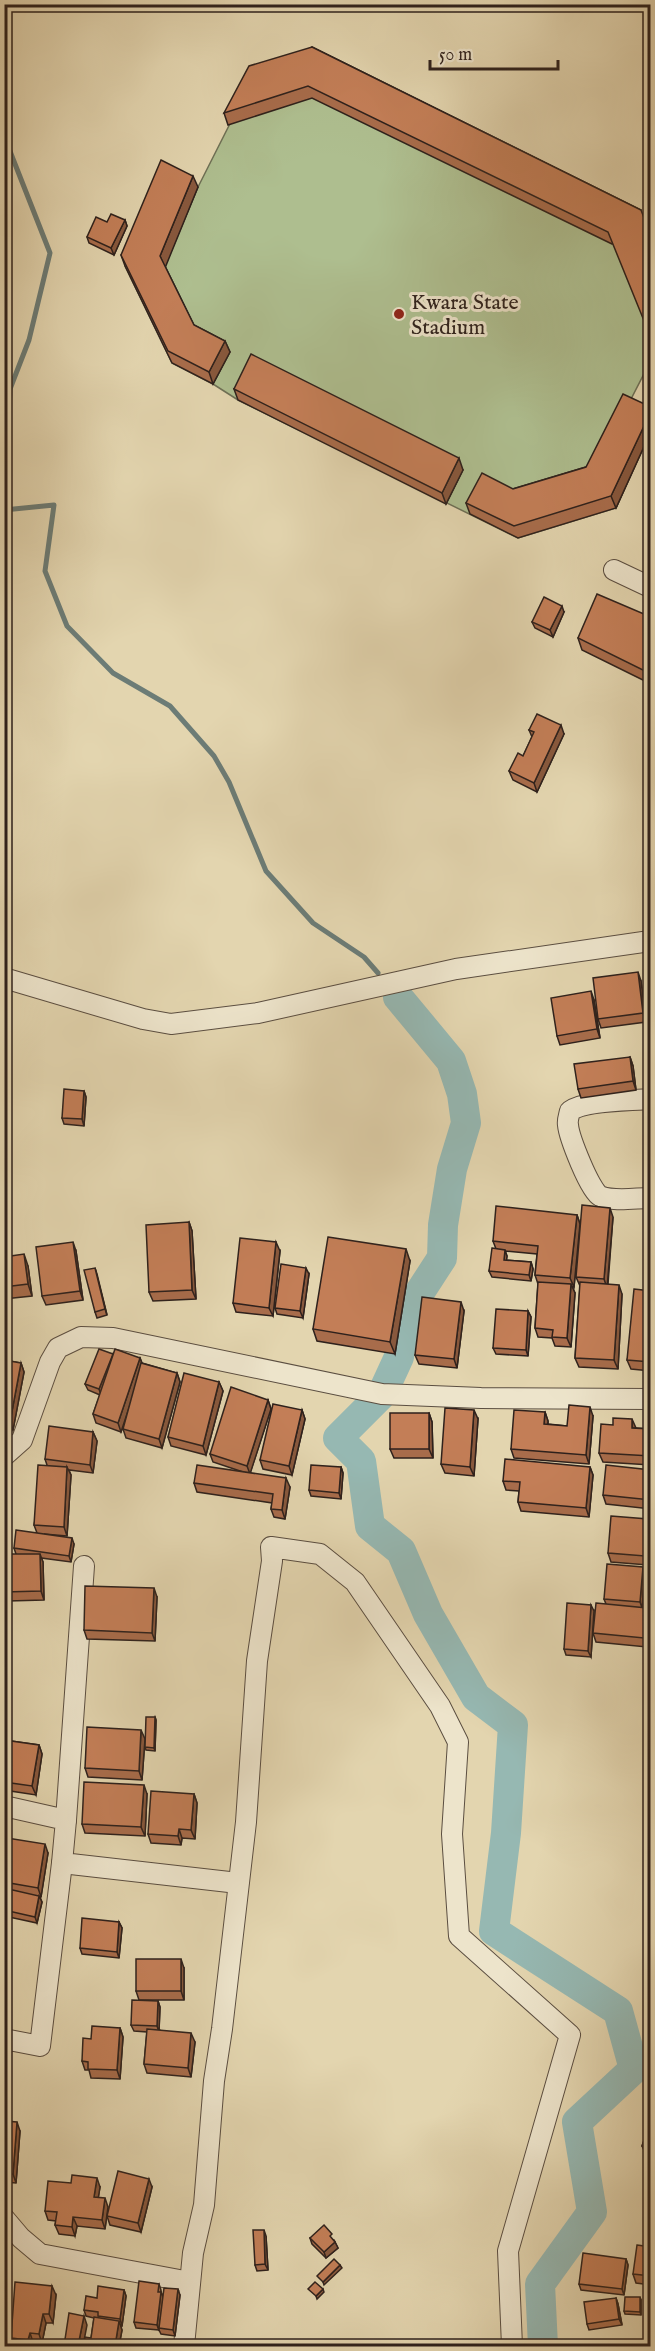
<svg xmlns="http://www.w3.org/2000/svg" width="655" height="2351" font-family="'IM FELL English',serif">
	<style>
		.green { fill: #aebe8f; stroke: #6e7056; stroke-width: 1.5 }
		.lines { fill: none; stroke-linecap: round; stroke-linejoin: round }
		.stream { stroke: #6c7c76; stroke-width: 5 }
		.river { stroke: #96b8b2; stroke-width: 30 }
		.minor-casing { stroke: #5b4e41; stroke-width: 22 }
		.minor { stroke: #ede4cb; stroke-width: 20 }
		.wall { fill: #a86c4b; stroke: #2e211c; stroke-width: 1.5 }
		.shaded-wall { fill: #88583d; stroke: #2e211c; stroke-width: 1.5 }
		.building { fill: #c37e57; stroke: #2e211c; stroke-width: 1.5 }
		.poi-dot { fill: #8f2418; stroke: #ede4cb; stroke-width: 2 }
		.labels { text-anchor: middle; stroke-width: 6; stroke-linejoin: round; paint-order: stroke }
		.poi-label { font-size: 22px; fill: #2e211c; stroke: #ede4cb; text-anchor: start }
	</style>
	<rect width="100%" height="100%" fill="#e3d5af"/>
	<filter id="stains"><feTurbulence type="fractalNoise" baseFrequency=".00333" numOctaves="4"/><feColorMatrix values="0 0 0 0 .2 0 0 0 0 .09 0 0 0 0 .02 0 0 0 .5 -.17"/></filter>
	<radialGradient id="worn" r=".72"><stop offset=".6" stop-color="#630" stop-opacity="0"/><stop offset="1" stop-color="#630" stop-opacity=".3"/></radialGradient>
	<path class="green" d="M 316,58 L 645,221 L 650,236 L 650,362 L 628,405 L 650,416 L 650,431 L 616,508 L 518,538 L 238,400 L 213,384 L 172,363 L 125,266 L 166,171 L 198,187 L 253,78 Z"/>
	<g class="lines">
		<g class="stream">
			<path d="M 4,136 L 50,253 L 29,340 L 10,389 L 8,437 L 4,454"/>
			<path d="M 4,510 L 54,505 L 45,571 L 67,626 L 113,673 L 170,706 L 214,756 L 229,782 L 266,871 L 313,923 L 364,957 L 378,973"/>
		</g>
		<path class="river" d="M 398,997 L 451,1061 L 462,1094 L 466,1123 L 452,1169 L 443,1225 L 442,1258 L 405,1315 L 399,1357 L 382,1394 L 338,1438 L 361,1461 L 370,1526 L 401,1551 L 428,1614 L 476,1697 L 513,1725 L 506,1833 L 494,1931 L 618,2011 L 634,2069 L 577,2122 L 592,2212 L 540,2284 L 543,2346"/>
		<defs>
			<g id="minor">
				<path d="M 614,570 L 650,587"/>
				<path d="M 4,978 L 143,1019 L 171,1024 L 258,1013 L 456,969 L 650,941"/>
				<path d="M 650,1099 C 630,1101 585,1100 570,1111 C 569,1116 567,1120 568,1125 C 569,1137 590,1191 600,1196 C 613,1202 636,1198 650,1198"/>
				<path d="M 4,1456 L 22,1440 L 50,1362 L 58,1348 L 81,1337 L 113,1338 L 382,1394 L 481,1398 L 650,1399"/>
				<path d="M 4,1806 L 66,1820 L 62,1863 L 238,1883"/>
				<path d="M 66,1820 L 84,1566"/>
				<path d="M 4,2039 L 40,2046 L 62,1863"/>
				<path d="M 4,2218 L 21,2238 L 40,2254 L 190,2282"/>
				<path d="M 184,2346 L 193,2253 L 204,2205 L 214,2081 L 222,2029 L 246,1822 L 257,1661 L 272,1561 L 271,1547 L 320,1554 L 355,1582 L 440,1706 L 458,1742 L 452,1834 L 459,1936 L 570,2035 L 508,2251 L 512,2346"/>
			</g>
		</defs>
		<use href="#minor" class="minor-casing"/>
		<use href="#minor" class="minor"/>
	</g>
	<g class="wall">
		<path d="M 312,47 L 641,210 L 612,244 L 312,98 L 228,125 L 224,113 Z"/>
		<path d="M 198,187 L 165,266 L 194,325 L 225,341 L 230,352 L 213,384 L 172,363 L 125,266 L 121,255 Z"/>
		<path d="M 125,220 L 127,226 L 114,255 L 89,243 L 87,237 L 107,222 Z"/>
		<path d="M 234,389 L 463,470 L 446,504 L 238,400 Z"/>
		<path d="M 651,407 L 651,431 L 616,508 L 518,538 L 470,514 L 466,503 L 586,467 Z"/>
		<path d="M 564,612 L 553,637 L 535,628 L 532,622 Z"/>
		<path d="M 651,617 L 651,684 L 582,650 L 578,638 Z"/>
		<path d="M 529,730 L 564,734 L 537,792 L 513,780 L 509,771 L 523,756 L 532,737 Z"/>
		<path d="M 641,981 L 646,1022 L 601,1028 L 598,1019 Z"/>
		<path d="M 594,1000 L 600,1038 L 560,1045 L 557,1036 Z"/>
		<path d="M 630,1057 L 633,1066 L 636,1090 L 581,1098 L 578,1089 Z"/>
		<path d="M 84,1091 L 86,1097 L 84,1126 L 64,1124 L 62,1118 Z"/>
		<path d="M 577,1215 L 580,1224 L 574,1287 L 572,1287 L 575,1293 L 571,1347 L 555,1346 L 552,1338 L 538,1337 L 535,1328 L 538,1284 L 535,1275 L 537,1254 L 505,1251 L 507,1256 L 506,1260 L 531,1262 L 533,1269 L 531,1281 L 492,1277 L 489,1271 L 496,1249 L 493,1241 Z"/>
		<path d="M 613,1217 L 608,1284 L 622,1294 L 618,1369 L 579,1367 L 575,1358 L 580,1286 L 576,1277 Z"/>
		<path d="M 189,1222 L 192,1231 L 196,1299 L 153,1301 L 149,1292 Z"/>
		<path d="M 76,1251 L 83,1300 L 46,1305 L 42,1296 Z"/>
		<path d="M 280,1251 L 273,1316 L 236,1312 L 233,1303 Z"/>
		<path d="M 4,1257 L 28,1266 L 32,1296 L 4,1299 Z"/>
		<path d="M 410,1261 L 395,1354 L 317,1341 L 313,1329 Z"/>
		<path d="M 95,1268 L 107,1315 L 97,1318 L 95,1312 Z"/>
		<path d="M 309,1274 L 303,1318 L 277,1314 L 275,1308 Z"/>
		<path d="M 651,1291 L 651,1371 L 631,1369 L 627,1360 Z"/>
		<path d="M 464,1311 L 457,1368 L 419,1364 L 415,1355 Z"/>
		<path d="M 528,1311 L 531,1317 L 528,1356 L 496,1354 L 493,1348 Z"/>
		<path d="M 113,1354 L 140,1358 L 142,1363 L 177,1373 L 180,1382 L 162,1448 L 126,1438 L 123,1429 L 129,1408 L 121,1432 L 96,1423 L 93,1414 L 100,1395 L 88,1390 L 85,1384 Z"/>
		<path d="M 4,1360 L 21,1363 L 24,1372 L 13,1430 L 4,1429 Z"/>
		<path d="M 219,1382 L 223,1391 L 206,1455 L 171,1446 L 168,1437 Z"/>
		<path d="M 268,1400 L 271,1409 L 250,1473 L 290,1487 L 285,1519 L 274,1517 L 271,1509 L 272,1503 L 197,1492 L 194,1483 L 240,1471 L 213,1462 L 210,1454 Z"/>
		<path d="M 302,1410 L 305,1419 L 292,1475 L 263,1469 L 260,1460 Z"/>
		<path d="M 545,1412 L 548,1421 L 548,1424 L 567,1426 L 593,1416 L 589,1464 L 514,1458 L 511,1449 Z"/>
		<path d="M 429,1413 L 432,1422 L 433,1458 L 394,1458 L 390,1449 Z"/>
		<path d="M 478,1419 L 474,1476 L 445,1473 L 441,1464 Z"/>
		<path d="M 636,1428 L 651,1429 L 651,1465 L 603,1462 L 599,1453 Z"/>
		<path d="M 93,1432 L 97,1441 L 93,1473 L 69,1470 L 71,1475 L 67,1536 L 44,1534 L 74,1544 L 71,1562 L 41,1558 L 43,1562 L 44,1600 L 8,1601 L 4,1592 L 16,1554 L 14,1548 L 37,1533 L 34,1525 L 47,1465 L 45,1459 Z"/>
		<path d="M 341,1467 L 343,1473 L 341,1499 L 311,1496 L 309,1490 Z"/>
		<path d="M 590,1467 L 593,1475 L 589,1517 L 521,1511 L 518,1502 L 519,1491 L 506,1490 L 503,1481 Z"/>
		<path d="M 651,1470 L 651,1509 L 606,1504 L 603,1495 Z"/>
		<path d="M 648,1519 L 651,1526 L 648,1565 L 611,1562 L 608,1553 Z"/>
		<path d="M 645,1573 L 642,1607 L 650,1617 L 647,1647 L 596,1642 L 593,1633 L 606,1604 L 604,1599 Z"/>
		<path d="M 157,1597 L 155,1641 L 87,1639 L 84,1630 Z"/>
		<path d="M 594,1611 L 591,1657 L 566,1655 L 564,1649 Z"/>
		<path d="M 155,1717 L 156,1720 L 155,1751 L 146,1750 L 145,1747 Z"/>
		<path d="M 145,1739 L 142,1780 L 88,1777 L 85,1768 Z"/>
		<path d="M 4,1740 L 39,1745 L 42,1754 L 36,1795 L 4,1790 Z"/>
		<path d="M 147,1794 L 145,1836 L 85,1833 L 82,1824 Z"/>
		<path d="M 194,1794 L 197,1803 L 195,1839 L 182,1838 L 181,1845 L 151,1843 L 148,1834 Z"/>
		<path d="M 48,1853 L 41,1897 L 40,1897 L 42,1902 L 37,1923 L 4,1916 L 4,1855 Z"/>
		<path d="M 119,1922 L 122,1928 L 119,1958 L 82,1954 L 80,1948 Z"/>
		<path d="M 184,1968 L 184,2000 L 139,2000 L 136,1991 Z"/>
		<path d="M 158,2001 L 160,2007 L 159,2030 L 195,2042 L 191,2077 L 147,2073 L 144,2064 L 147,2032 L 134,2031 L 131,2025 Z"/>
		<path d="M 120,2028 L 123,2037 L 120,2079 L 91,2078 L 89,2070 L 85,2070 L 82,2061 L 91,2039 Z"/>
		<path d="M 4,2121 L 20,2131 L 16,2183 L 4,2182 Z"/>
		<path d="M 651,2121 L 651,2157 L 646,2155 L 642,2146 Z"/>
		<path d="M 100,2187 L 98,2198 L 108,2207 L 105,2229 L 77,2226 L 75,2236 L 59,2234 L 55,2225 L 56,2221 L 48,2220 L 45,2211 Z"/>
		<path d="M 152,2187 L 141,2232 L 110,2225 L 107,2216 Z"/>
		<path d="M 266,2236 L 268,2270 L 257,2271 L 255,2265 Z"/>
		<path d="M 310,2238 L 334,2240 L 338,2248 L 326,2258 L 312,2244 Z"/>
		<path d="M 651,2247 L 651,2285 L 636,2283 L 633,2274 Z"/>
		<path d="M 626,2259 L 628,2265 L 624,2295 L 581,2290 L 579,2284 Z"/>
		<path d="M 159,2284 L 161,2290 L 161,2292 L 163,2296 L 180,2295 L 175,2336 L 161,2334 L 159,2330 L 136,2328 L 134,2322 Z"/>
		<path d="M 124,2290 L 126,2296 L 122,2326 L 120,2325 L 122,2330 L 119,2346 L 85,2346 L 84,2344 L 91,2338 L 94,2318 L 86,2316 L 84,2310 L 97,2298 Z"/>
		<path d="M 56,2295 L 53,2323 L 46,2323 L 42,2343 L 33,2342 L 32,2346 L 14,2346 L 11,2338 Z"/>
		<path d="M 616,2298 L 618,2304 L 622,2325 L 589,2330 L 587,2324 Z"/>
		<path d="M 641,2300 L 641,2315 L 625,2314 L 624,2311 Z"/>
	</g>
	<g class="shaded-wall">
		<path d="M 193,176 L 198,187 L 165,268 L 160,256 Z"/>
		<path d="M 125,220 L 127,226 L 114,255 L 111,248 Z"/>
		<path d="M 225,341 L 230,352 L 213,384 L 209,372 Z"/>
		<path d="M 651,411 L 651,431 L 616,508 L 611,496 Z"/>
		<path d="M 459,458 L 463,470 L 446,504 L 442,493 Z"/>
		<path d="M 562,606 L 564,612 L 553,637 L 550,630 Z"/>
		<path d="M 561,725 L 564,734 L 537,792 L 534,783 Z"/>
		<path d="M 638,972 L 641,981 L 646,1022 L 643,1013 Z"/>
		<path d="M 591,991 L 594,1000 L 600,1038 L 597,1029 Z"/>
		<path d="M 630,1057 L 633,1066 L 636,1090 L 633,1081 Z"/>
		<path d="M 84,1091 L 86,1097 L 84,1126 L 82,1119 Z"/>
		<path d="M 610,1208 L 613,1217 L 607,1288 L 604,1279 Z"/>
		<path d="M 577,1215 L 580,1224 L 574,1287 L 570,1278 Z"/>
		<path d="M 189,1222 L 192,1231 L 196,1299 L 192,1290 Z"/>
		<path d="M 73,1242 L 76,1251 L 83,1300 L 80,1291 Z"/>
		<path d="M 276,1242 L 280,1251 L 273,1316 L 269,1308 Z"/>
		<path d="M 406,1249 L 410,1261 L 395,1354 L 390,1342 Z"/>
		<path d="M 505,1250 L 507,1256 L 506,1266 L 504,1260 Z"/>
		<path d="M 24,1254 L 28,1266 L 32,1296 L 28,1284 Z"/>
		<path d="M 531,1262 L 533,1269 L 531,1281 L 529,1275 Z"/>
		<path d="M 95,1268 L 97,1274 L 107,1315 L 105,1309 Z"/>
		<path d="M 306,1268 L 309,1274 L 303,1318 L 300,1311 Z"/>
		<path d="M 571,1284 L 575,1293 L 571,1347 L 567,1338 Z"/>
		<path d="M 619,1285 L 622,1294 L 618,1369 L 614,1360 Z"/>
		<path d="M 461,1302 L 464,1311 L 457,1368 L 454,1359 Z"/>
		<path d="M 528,1311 L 531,1317 L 528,1356 L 526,1350 Z"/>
		<path d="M 113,1354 L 115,1360 L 101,1395 L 99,1389 Z"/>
		<path d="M 140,1358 L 143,1366 L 121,1432 L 118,1423 Z"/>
		<path d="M 21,1363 L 24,1372 L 13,1430 L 10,1422 Z"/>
		<path d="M 177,1373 L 180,1382 L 162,1448 L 159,1439 Z"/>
		<path d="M 219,1382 L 223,1391 L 206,1455 L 203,1446 Z"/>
		<path d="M 268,1400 L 271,1409 L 250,1474 L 247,1466 Z"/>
		<path d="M 590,1407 L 593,1416 L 589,1464 L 586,1455 Z"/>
		<path d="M 302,1410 L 305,1419 L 292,1475 L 289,1466 Z"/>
		<path d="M 474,1410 L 478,1419 L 474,1476 L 470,1467 Z"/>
		<path d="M 545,1412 L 548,1421 L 547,1433 L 544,1424 Z"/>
		<path d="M 429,1413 L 432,1422 L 433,1458 L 429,1449 Z"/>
		<path d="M 632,1419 L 636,1428 L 632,1428 Z"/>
		<path d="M 93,1432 L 97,1441 L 93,1473 L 90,1465 Z"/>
		<path d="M 67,1467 L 71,1475 L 67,1536 L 64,1527 Z"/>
		<path d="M 341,1467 L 343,1473 L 341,1499 L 339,1493 Z"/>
		<path d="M 590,1467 L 593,1475 L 589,1517 L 586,1508 Z"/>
		<path d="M 286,1478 L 290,1487 L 285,1519 L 282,1510 Z"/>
		<path d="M 648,1519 L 651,1526 L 648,1565 L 645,1556 Z"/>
		<path d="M 72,1538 L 74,1544 L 71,1562 L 69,1556 Z"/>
		<path d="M 40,1554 L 43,1562 L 44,1600 L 41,1591 Z"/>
		<path d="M 643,1567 L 645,1573 L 642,1608 L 640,1602 Z"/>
		<path d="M 154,1588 L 157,1597 L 155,1641 L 152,1633 Z"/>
		<path d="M 591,1605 L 594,1611 L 591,1657 L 588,1651 Z"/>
		<path d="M 647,1608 L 650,1617 L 647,1647 L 644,1638 Z"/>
		<path d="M 155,1717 L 156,1720 L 155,1751 L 154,1748 Z"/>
		<path d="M 141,1730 L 145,1739 L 142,1780 L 139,1771 Z"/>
		<path d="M 39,1745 L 42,1754 L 36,1795 L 32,1786 Z"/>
		<path d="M 144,1785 L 147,1794 L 145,1836 L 141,1827 Z"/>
		<path d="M 194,1794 L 197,1803 L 195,1839 L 191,1830 Z"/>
		<path d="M 179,1829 L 182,1838 L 181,1845 L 178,1836 Z"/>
		<path d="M 45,1844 L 48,1853 L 41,1897 L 38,1888 Z"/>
		<path d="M 39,1896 L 42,1902 L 37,1923 L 35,1917 Z"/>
		<path d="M 119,1922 L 122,1928 L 119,1958 L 117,1952 Z"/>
		<path d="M 181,1959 L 184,1968 L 184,2000 L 181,1991 Z"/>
		<path d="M 158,2001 L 160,2007 L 159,2032 L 157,2026 Z"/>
		<path d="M 120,2028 L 123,2037 L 120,2079 L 117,2070 Z"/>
		<path d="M 191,2033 L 195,2042 L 191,2077 L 188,2068 Z"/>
		<path d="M 17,2122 L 20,2131 L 16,2183 L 13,2174 Z"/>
		<path d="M 97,2178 L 100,2187 L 97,2206 L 94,2197 Z"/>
		<path d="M 149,2179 L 152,2187 L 141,2232 L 138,2223 Z"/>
		<path d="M 105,2198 L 108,2207 L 105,2229 L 102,2220 Z"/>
		<path d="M 73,2217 L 77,2226 L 75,2236 L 72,2227 Z"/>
		<path d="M 264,2230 L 266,2236 L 268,2270 L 265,2264 Z"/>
		<path d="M 335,2242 L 338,2248 L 326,2258 L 324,2252 Z"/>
		<path d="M 4,2254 L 6,2259 L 4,2270 Z"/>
		<path d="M 626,2259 L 628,2265 L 624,2295 L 622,2289 Z"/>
		<path d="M 340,2265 L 342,2268 L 324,2285 L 323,2282 Z"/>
		<path d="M 52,2286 L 56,2295 L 53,2323 L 49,2314 Z"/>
		<path d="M 178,2289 L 180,2295 L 175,2336 L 173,2330 Z"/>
		<path d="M 323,2289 L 324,2292 L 317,2299 L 316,2296 Z"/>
		<path d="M 124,2290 L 126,2296 L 122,2326 L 120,2319 Z"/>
		<path d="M 161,2292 L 164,2299 L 159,2328 L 159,2331 L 157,2325 Z"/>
		<path d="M 640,2297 L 641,2300 L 641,2315 L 640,2312 Z"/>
		<path d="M 616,2298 L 618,2304 L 622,2325 L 619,2319 Z"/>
		<path d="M 43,2314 L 46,2323 L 42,2343 L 39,2334 Z"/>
		<path d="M 84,2316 L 87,2325 L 83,2346 L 78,2346 Z"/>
		<path d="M 119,2321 L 122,2330 L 119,2346 L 115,2346 Z"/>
		<path d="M 30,2333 L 33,2342 L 32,2346 L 31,2346 L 28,2340 Z"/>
	</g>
	<g class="building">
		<path d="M 312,47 L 641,210 L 651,236 L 651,338 L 608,232 L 308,86 L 224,113 L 249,66 Z"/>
		<path d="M 161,160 L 193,176 L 160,256 L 194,325 L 225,341 L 209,372 L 168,351 L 121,255 Z"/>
		<path d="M 111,214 L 125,220 L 111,248 L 87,237 L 96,217 L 107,222 Z"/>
		<path d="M 251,354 L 459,458 L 442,493 L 234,389 Z"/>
		<path d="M 623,394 L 651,407 L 651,411 L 611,496 L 514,526 L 466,503 L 482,473 L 513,489 L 586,467 Z"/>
		<path d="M 597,594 L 651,617 L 651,674 L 578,638 Z"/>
		<path d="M 544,597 L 562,606 L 550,630 L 532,622 Z"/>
		<path d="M 537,714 L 561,725 L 534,783 L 509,771 L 518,753 L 523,756 L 534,732 L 529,730 Z"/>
		<path d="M 638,972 L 643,1013 L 598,1019 L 593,978 Z"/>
		<path d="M 591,991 L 597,1029 L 557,1036 L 551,998 Z"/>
		<path d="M 651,1032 L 651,1047 L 649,1047 L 647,1033 Z"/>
		<path d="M 630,1057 L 633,1081 L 578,1089 L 574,1064 Z"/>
		<path d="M 64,1089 L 84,1091 L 82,1119 L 62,1118 Z"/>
		<path d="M 582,1205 L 610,1208 L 604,1279 L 576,1277 Z"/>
		<path d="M 496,1206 L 577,1215 L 570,1278 L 535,1275 L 538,1246 L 493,1241 Z"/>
		<path d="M 189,1222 L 192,1290 L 149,1292 L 146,1225 Z"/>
		<path d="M 328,1237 L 406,1249 L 390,1342 L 313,1329 Z"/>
		<path d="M 240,1238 L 276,1242 L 269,1308 L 233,1303 Z"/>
		<path d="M 73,1242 L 80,1291 L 42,1296 L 36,1247 Z"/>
		<path d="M 492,1248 L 505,1250 L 504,1260 L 531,1262 L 529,1275 L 489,1271 Z"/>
		<path d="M 24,1254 L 28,1284 L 4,1287 L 4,1257 Z"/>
		<path d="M 281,1264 L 306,1268 L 300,1311 L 275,1308 Z"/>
		<path d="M 95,1268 L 105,1309 L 95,1312 L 84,1270 Z"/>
		<path d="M 538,1282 L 571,1284 L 567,1338 L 552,1337 L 553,1330 L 535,1328 Z"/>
		<path d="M 580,1282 L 619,1285 L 614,1360 L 575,1358 Z"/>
		<path d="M 634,1289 L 651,1291 L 651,1362 L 627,1360 Z"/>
		<path d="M 422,1297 L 461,1302 L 454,1359 L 415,1355 Z"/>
		<path d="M 496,1309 L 528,1311 L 526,1350 L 493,1348 Z"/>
		<path d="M 99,1349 L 113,1354 L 99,1389 L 85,1384 Z"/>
		<path d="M 115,1349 L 140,1358 L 118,1423 L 93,1414 Z"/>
		<path d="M 4,1360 L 21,1363 L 10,1422 L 4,1421 Z"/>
		<path d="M 141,1363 L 177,1373 L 159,1439 L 123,1429 Z"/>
		<path d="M 184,1373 L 219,1382 L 203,1446 L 168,1437 Z"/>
		<path d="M 231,1387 L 268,1400 L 247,1466 L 210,1454 Z"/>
		<path d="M 273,1404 L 302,1410 L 289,1466 L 260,1460 Z"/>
		<path d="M 569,1405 L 590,1407 L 586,1455 L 511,1449 L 514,1410 L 545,1412 L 544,1424 L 567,1426 Z"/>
		<path d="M 445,1408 L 474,1410 L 470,1467 L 441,1464 Z"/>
		<rect x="390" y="1413" width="39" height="36"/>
		<path d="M 613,1418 L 632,1419 L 632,1428 L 651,1429 L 651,1456 L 599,1453 L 601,1424 L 613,1425 Z"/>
		<path d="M 49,1426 L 93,1432 L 90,1465 L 45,1459 Z"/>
		<path d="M 505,1459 L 590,1467 L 586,1508 L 518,1502 L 520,1482 L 503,1481 Z"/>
		<path d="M 38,1465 L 67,1467 L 64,1527 L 34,1525 Z"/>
		<path d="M 197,1465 L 286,1478 L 282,1510 L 271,1509 L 273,1494 L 194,1483 Z"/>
		<path d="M 311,1465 L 341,1467 L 339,1493 L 309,1490 Z"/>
		<path d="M 606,1465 L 651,1470 L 651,1500 L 603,1495 Z"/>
		<path d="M 611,1516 L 648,1519 L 645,1556 L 608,1553 Z"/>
		<path d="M 16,1530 L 72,1538 L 69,1556 L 14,1548 Z"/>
		<path d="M 4,1554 L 40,1554 L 41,1591 L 4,1592 Z"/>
		<path d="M 607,1564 L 643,1567 L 640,1602 L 604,1599 Z"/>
		<path d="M 85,1586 L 154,1588 L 152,1633 L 84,1630 Z"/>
		<path d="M 567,1603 L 591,1605 L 588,1651 L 564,1649 Z"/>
		<path d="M 596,1603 L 647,1608 L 644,1638 L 593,1633 Z"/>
		<path d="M 146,1717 L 155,1717 L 154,1748 L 145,1747 Z"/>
		<path d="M 87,1727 L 141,1730 L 139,1771 L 85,1768 Z"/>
		<path d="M 4,1740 L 39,1745 L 32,1786 L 4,1782 Z"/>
		<path d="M 84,1782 L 144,1785 L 141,1827 L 82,1824 Z"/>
		<path d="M 151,1791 L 194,1794 L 191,1830 L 179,1829 L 178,1836 L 148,1834 Z"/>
		<path d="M 7,1838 L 45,1844 L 38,1888 L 4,1882 L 4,1855 Z"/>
		<path d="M 4,1888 L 39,1896 L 35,1917 L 4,1910 Z"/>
		<path d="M 82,1918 L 119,1922 L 117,1952 L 80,1948 Z"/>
		<rect x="136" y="1959" width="45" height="32"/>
		<path d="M 132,2000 L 158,2001 L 157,2026 L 131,2025 Z"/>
		<path d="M 92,2026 L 120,2028 L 117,2070 L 88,2069 L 88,2062 L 82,2061 L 83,2038 L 91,2039 Z"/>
		<path d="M 147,2029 L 191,2033 L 188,2068 L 144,2064 Z"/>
		<path d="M 4,2121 L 17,2122 L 13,2174 L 4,2174 Z"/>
		<path d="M 651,2121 L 651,2149 L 642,2146 Z"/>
		<path d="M 118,2171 L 149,2179 L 138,2223 L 107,2216 Z"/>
		<path d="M 72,2175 L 97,2178 L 94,2197 L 105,2198 L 102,2220 L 73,2217 L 72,2227 L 55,2225 L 57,2212 L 45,2211 L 48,2181 L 71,2183 Z"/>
		<path d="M 324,2225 L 332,2234 L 330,2236 L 335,2242 L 324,2252 L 310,2238 Z"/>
		<path d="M 253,2230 L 264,2230 L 265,2264 L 255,2265 Z"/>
		<path d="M 637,2245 L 651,2247 L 651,2276 L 633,2274 Z"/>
		<path d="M 583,2253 L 626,2259 L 622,2289 L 579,2284 Z"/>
		<path d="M 334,2259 L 340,2265 L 323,2282 L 317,2276 Z"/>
		<path d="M 139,2281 L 159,2284 L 158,2292 L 161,2292 L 157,2325 L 134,2322 Z"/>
		<path d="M 15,2282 L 52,2286 L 49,2314 L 43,2314 L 39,2334 L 30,2333 L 28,2340 L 11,2338 Z"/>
		<path d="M 315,2282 L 323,2289 L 316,2296 L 308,2289 Z"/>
		<path d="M 98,2286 L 124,2290 L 120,2319 L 98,2316 L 98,2312 L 84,2310 L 86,2296 L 97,2298 Z"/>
		<path d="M 164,2288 L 178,2289 L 173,2330 L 159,2328 Z"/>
		<path d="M 625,2297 L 640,2297 L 640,2312 L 624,2311 Z"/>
		<path d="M 616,2298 L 619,2319 L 587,2324 L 584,2302 Z"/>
		<path d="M 69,2313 L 84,2316 L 78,2346 L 64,2346 Z"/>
		<path d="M 651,2316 L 651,2346 L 648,2346 Z"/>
		<path d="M 94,2317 L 119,2321 L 115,2346 L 90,2346 L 90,2345 L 84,2344 L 85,2337 L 91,2338 Z"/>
	</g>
	<circle class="poi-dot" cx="399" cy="314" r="6"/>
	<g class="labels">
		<g class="poi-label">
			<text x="411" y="309">Kwara State<tspan x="411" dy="25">Stadium</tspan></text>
		</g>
	</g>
	<rect width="655" height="2351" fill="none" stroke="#e3d5af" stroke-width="24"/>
	<rect x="6" y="6" width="643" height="2339" fill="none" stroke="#2e211c" stroke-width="3"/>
	<rect x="12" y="12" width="631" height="2327" fill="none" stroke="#2e211c" stroke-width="1.5"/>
	<path d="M430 60v9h128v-9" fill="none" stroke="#2e211c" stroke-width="3"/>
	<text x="439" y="60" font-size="18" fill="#2e211c" stroke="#ede4cb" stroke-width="4.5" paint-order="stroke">50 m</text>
	<rect width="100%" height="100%" filter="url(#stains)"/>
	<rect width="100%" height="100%" fill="url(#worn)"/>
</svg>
